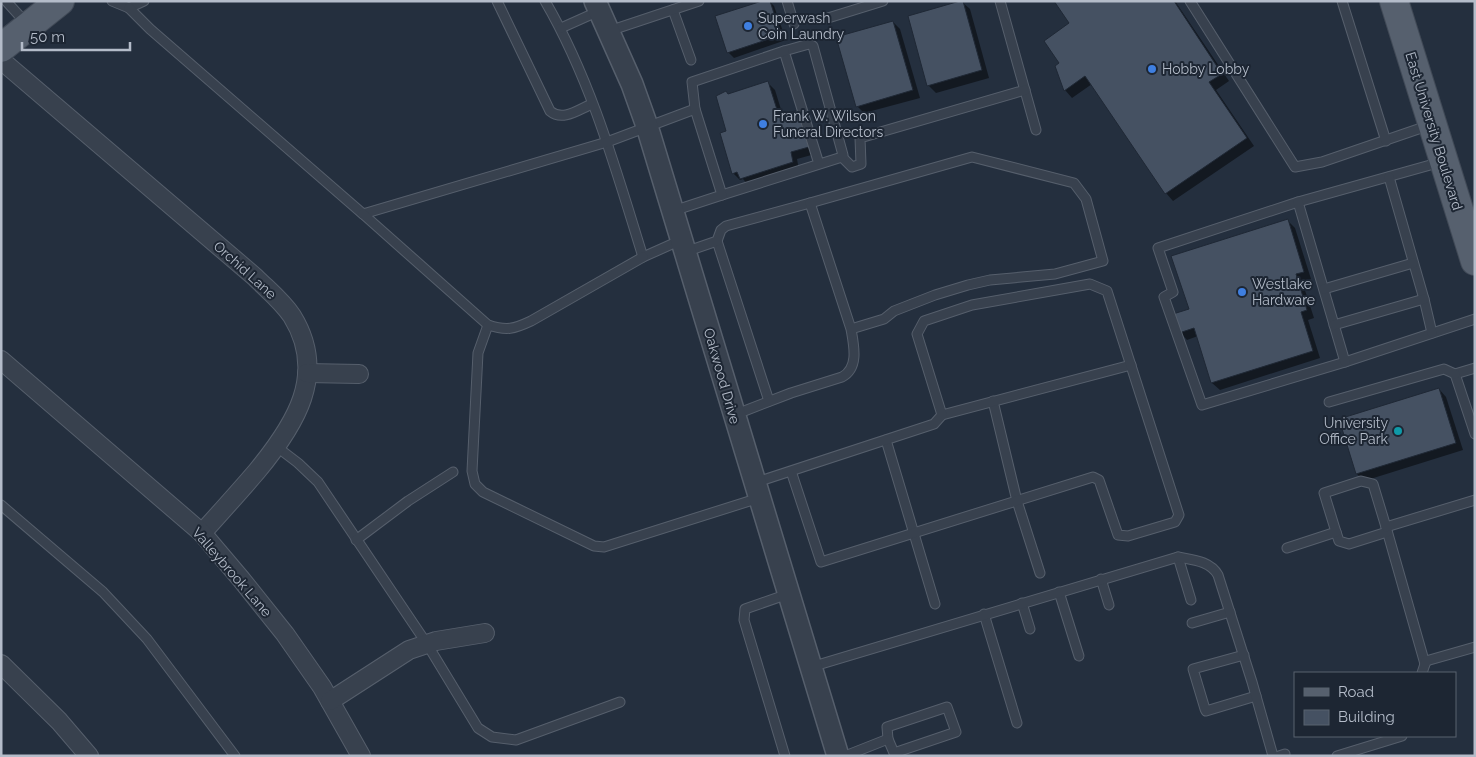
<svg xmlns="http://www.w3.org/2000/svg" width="1476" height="757" font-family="Raleway,sans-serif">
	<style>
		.shadow { fill: #0007 }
		.building { fill: #455162; stroke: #1f2835 }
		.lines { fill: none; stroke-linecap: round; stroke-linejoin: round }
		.service-casing { stroke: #565f6c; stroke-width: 11 }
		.minor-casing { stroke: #565f6c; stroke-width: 20 }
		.tertiary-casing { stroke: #565f6c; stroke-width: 24 }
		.primary-casing { stroke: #414a57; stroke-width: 30 }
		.service { stroke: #38414e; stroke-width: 9 }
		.minor { stroke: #38414e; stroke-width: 18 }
		.tertiary { stroke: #38414e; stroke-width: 21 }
		.primary { stroke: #56606e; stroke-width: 28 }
		.shop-dot { fill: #3f7fe0; stroke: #1d2633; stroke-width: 2 }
		.culture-dot { fill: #0f9aa8; stroke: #1d2633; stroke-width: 2 }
		.labels { text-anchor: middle; stroke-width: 4; stroke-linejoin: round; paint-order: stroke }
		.poi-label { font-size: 14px; fill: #b4bcc9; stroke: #1d2633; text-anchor: start }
		.street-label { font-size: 14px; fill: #b4bcc9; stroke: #1d2633 }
	</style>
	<rect width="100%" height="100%" fill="#242f3e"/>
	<g class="shadow">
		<path d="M 769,1 L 774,6 L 786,40 L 734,58 L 728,52 Z"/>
		<path d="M 1056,1 L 1175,1 L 1229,81 L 1216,90 L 1254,146 L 1173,201 L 1166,193 L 1092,84 L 1072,98 L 1065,90 L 1060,63 L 1071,24 Z"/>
		<path d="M 962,2 L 970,9 L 989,78 L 936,93 L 928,85 Z"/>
		<path d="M 893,22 L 900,29 L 920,98 L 864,113 L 857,106 Z"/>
		<path d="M 767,82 L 775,90 L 783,116 L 796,112 L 804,119 L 815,154 L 797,159 L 799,170 L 749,186 L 743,179 L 740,180 L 733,173 L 728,132 L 728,95 Z"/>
		<path d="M 1287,220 L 1295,228 L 1311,279 L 1302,281 L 1314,318 L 1308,320 L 1320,358 L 1220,390 L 1212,383 L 1198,336 L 1187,340 L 1180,332 L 1190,310 Z"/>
		<path d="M 1439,389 L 1446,397 L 1463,450 L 1364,481 L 1357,474 Z"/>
	</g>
	<g class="building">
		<path d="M 762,1 L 770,1 L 781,35 L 727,53 L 715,16 Z"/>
		<path d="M 960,1 L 963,1 L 982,70 L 927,86 L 908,16 Z"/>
		<path d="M 1054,1 L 1174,1 L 1222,74 L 1209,82 L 1247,138 L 1165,194 L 1085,76 L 1064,91 L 1055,66 L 1059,63 L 1044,41 L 1069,23 Z"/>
		<path d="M 893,21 L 913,90 L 856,107 L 836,37 Z"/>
		<path d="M 768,81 L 779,116 L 797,110 L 809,147 L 791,152 L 793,162 L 740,179 L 737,172 L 732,174 L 720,133 L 726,131 L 716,96 L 726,91 L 728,94 Z"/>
		<path d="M 1288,219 L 1304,272 L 1296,274 L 1307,310 L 1301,312 L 1313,351 L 1211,383 L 1194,328 L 1179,333 L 1173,314 L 1189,309 L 1171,256 Z"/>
		<path d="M 1439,388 L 1456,443 L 1356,474 L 1339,419 Z"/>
	</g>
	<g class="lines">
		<defs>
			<g id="service">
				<path d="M 6,1 L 26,23"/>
				<path d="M 112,1 L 129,8 L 144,1"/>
				<path d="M 497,1 L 550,111 C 563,122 579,109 592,104"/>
				<path d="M 545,1 C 591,80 616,170 643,257 L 681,240"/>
				<path d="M 787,1 L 794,24"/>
				<path d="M 1000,1 L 1036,130"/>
				<path d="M 1190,1 L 1295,167 L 1322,162 L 1430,125"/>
				<path d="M 1342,1 L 1386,141"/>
				<path d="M 129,8 L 150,29 L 363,214 L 607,142 L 695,109"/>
				<path d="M 673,10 L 691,60"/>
				<path d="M 828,18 L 883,1"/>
				<path d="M 561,28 L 599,11"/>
				<path d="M 609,31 L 699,1"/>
				<path d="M 842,157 L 852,167 L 861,164 L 860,138 L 1025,90"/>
				<path d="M 1441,162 L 1298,202 L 1158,248 L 1173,292 L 1164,297 L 1202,405 L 1345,362 L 1475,319"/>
				<path d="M 1389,177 L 1424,299 L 1432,333"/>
				<path d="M 722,195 L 842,157 L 843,155 L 813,46 L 809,44 L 784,51 L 819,164"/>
				<path d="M 1298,202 L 1345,362"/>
				<path d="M 673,211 L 722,195 L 695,109 L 692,82 L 784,51"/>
				<path d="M 363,214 L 488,325 C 507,331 514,329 531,321 L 643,257"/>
				<path d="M 717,241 L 769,401"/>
				<path d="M 685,252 L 717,241 L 721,230 L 726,226 L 810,203"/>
				<path d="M 1324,289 L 1413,263"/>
				<path d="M 488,325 L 478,353 L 472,471 L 475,484 L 483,492 L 594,546 L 604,547 L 759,498"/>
				<path d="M 1334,325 L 1424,299"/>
				<path d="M 1475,368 L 1455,374 L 1475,434"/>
				<path d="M 993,401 L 1017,501 L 1040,573"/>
				<path d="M 1329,402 L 1444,369 L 1455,374"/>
				<path d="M 734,415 L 791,393 L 842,377 C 859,368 854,346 851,329 L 810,203 L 972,157 L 1074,183 L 1086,199 L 1103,261 L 1055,274 L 990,280 L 968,285 L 935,295 L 894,311 L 884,319 L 851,329"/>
				<path d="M 942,415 L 1131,365"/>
				<path d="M 886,440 L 935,604"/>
				<path d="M 277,447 L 298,463 L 318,482 L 427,644 L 478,728 L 492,737 L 516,740 L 620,702"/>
				<path d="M 754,483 L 934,424 L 942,415 L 917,334 L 924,321 L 972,305 L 1090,284 L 1107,291 L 1179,515 L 1175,522 L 1128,536 L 1118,535 L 1099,480 L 1093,477 L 821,562 L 791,471"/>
				<path d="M 1,505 L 103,592 L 147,639 L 235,756"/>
				<path d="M 1386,527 L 1425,664"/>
				<path d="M 1336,532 L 1339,541 L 1349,544 L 1387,532"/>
				<path d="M 356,540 L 408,501 L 453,472"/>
				<path d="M 1287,548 L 1336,532 L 1324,493 L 1361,481 L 1373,484 L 1386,527 L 1475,500"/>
				<path d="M 1178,557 L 1191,600"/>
				<path d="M 1101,579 L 1109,605"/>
				<path d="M 1059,592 L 1079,656"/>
				<path d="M 1022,603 L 1030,629"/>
				<path d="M 984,614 L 1017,723"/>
				<path d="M 1192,623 L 1230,612"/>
				<path d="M 1244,655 L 1193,669 L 1205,709 L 1206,711 L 1256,696"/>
				<path d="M 811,667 L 1178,557 C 1193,560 1210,561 1218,575 L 1252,682 L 1273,756"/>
				<path d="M 1422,673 L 1426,661 L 1475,647"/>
				<path d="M 947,707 L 956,732 L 894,753 L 888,739 L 887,727 Z"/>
				<path d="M 785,756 L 744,620 L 745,609 L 788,594"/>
				<path d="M 845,756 L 888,739"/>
				<path d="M 1279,756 L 1285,754 L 1285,756"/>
				<path d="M 1337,756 L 1402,736"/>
			</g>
			<g id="minor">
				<path d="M 1,60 L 255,277 C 268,290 282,301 292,316 C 328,374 295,425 257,471 C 239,492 220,513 202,533"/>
				<path d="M 1,360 L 202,533 L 241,579 L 285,634 L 322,687 L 361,756"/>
				<path d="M 307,373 L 359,374"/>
				<path d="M 1,664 L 59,721 L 89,756"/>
				<path d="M 330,701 L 409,650 L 436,641 L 485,633"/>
			</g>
			<path id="tertiary" d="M 595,1 L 632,84 L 647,126 L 838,756"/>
			<g id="primary">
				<path d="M 1394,1 L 1475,261"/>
				<path d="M 1,48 L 60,1"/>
			</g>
		</defs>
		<use href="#service" class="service-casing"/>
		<use href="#minor" class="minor-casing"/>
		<use href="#tertiary" class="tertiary-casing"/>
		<use href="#primary" class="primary-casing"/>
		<use href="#service" class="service"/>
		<use href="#minor" class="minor"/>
		<use href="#tertiary" class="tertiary"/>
		<use href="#primary" class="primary"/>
	</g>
	<g class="shop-dot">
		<circle cx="748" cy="26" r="5"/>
		<circle cx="1152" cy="69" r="5"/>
		<circle cx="763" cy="124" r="5"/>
		<circle cx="1242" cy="292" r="5"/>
	</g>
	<circle class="culture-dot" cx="1398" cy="431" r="5"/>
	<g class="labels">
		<g class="poi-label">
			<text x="758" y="23">Superwash<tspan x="758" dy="16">Coin Laundry</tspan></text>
			<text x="1162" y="74">Hobby Lobby</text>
			<text x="773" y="121">Frank W. Wilson<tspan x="773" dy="16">Funeral Directors</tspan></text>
			<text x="1252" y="289">Westlake<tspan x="1252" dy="16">Hardware</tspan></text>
			<text x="1388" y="428" text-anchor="end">University<tspan x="1388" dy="16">Office Park</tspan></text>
		</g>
		<g class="street-label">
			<text transform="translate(1434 131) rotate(73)" y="5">East University Boulevard</text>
			<text transform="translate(245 270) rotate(42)" y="5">Orchid Lane</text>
			<text transform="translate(722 376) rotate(74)" y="5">Oakwood Drive</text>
			<text transform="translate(232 572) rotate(49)" y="5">Valleybrook Lane</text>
		</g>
	</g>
	<rect width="1476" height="757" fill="none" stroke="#b4bcc9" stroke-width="5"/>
	<rect x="1294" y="672" width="162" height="65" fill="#1d2633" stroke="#59626f"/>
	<rect x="1304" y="688" width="25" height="8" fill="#56606e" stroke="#59626f"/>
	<text x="1338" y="697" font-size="15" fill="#b4bcc9">Road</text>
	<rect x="1304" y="710" width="25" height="15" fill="#455162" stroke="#59626f"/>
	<text x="1338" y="722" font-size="15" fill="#b4bcc9">Building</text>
	<path d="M22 42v8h108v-8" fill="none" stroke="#b4bcc9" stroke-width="2.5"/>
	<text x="30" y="42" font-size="15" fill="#b4bcc9" stroke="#1d2633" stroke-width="4" paint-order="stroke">50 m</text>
</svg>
